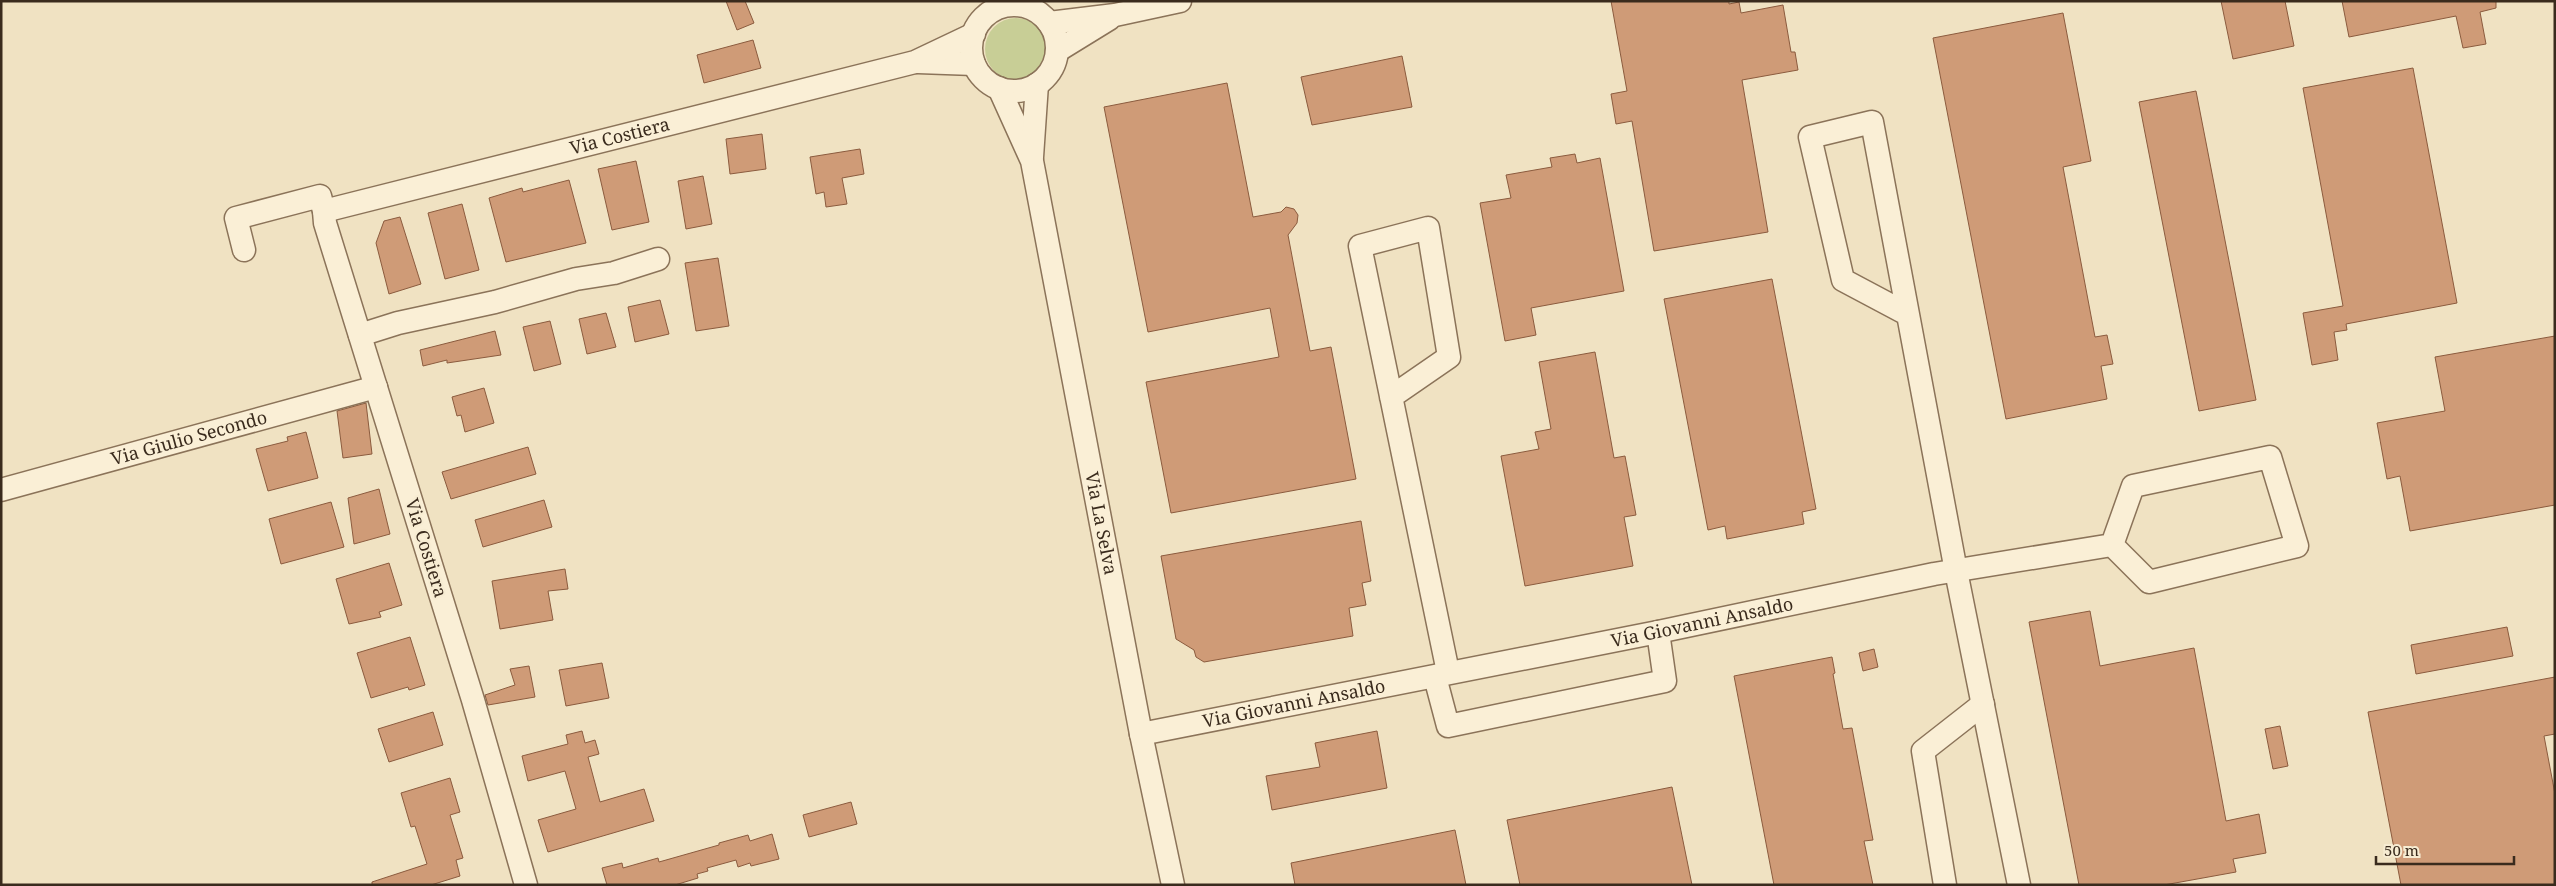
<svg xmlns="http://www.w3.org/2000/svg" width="2556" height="886" font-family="'Noto Serif',serif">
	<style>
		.green { fill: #c8ce96 }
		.building { fill: #cf9b77; stroke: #8b5b3e }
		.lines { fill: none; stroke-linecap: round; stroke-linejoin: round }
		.minor-casing { stroke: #8b7359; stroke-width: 25 }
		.minor { stroke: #faefd6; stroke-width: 22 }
		.labels { text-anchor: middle; stroke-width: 4.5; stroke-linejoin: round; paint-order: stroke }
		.street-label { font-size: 18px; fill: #3a2b1d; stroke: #f7ecd2 }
	</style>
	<rect width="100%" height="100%" fill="#f0e2c2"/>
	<circle class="green" cx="1016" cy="49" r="31"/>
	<g class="building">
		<path d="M 726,1 L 745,1 L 754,23 L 737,30 Z"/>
		<path d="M 1611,1 L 1729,1 L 1729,4 L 1739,2 L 1741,13 L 1783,5 L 1791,52 L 1795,52 L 1798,70 L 1742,80 L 1768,232 L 1654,251 L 1632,121 L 1616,124 L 1611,94 L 1627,91 Z"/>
		<path d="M 2221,1 L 2285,1 L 2294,46 L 2233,59 Z"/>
		<path d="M 2342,1 L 2496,1 L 2496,8 L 2480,12 L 2486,44 L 2463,48 L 2456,16 L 2349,37 Z"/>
		<path d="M 2063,13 L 2091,161 L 2063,167 L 2095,337 L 2107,335 L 2113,364 L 2101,366 L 2107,399 L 2006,419 L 1933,38 Z"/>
		<path d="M 753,40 L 761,68 L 704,83 L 697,55 Z"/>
		<path d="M 1402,56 L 1412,107 L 1312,125 L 1301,77 Z"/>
		<path d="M 2413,68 L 2457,303 L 2346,324 L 2347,330 L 2334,332 L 2338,360 L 2312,365 L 2303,313 L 2343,306 L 2303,88 Z"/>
		<path d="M 1227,83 L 1253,217 L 1281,212 L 1286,207 L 1294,209 L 1298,215 L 1297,223 L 1288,235 L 1310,351 L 1331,347 L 1356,479 L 1171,513 L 1146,382 L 1279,357 L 1270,308 L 1148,332 L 1104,107 Z"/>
		<path d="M 2196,91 L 2256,400 L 2199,411 L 2139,102 Z"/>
		<path d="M 762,134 L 766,169 L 730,174 L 726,139 Z"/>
		<path d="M 860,149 L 864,174 L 842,178 L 847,204 L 826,207 L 824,192 L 816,194 L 810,157 Z"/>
		<path d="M 1575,154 L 1577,163 L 1600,158 L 1624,291 L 1531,308 L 1536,335 L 1505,341 L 1480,203 L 1511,198 L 1506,175 L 1552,167 L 1550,158 Z"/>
		<path d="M 636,161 L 649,222 L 612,230 L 598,169 Z"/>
		<path d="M 703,176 L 712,224 L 686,229 L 678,181 Z"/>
		<path d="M 569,180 L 586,243 L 506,262 L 489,198 L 522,188 L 523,192 Z"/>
		<path d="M 462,204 L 479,270 L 445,279 L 428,213 Z"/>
		<path d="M 400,217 L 421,284 L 389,294 L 376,243 L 384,221 Z"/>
		<path d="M 718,258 L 729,326 L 696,331 L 685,263 Z"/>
		<path d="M 1772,279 L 1816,509 L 1802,512 L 1804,524 L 1727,539 L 1725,526 L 1708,530 L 1664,299 Z"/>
		<path d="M 660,300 L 669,334 L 635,342 L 628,307 Z"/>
		<path d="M 606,313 L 616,347 L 587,354 L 579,319 Z"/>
		<path d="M 550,321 L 561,364 L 534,371 L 523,327 Z"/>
		<path d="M 495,331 L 501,355 L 447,363 L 447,360 L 423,366 L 420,350 Z"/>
		<path d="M 2555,336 L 2555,505 L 2410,531 L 2400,476 L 2387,479 L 2377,423 L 2445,411 L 2435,357 Z"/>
		<path d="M 1595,352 L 1614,458 L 1625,456 L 1636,515 L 1624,517 L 1633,566 L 1525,586 L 1501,456 L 1539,449 L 1535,432 L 1551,429 L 1539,362 Z"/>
		<path d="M 484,388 L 494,423 L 465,432 L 461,415 L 457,416 L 452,397 Z"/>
		<path d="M 366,403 L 372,454 L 343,458 L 337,411 Z"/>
		<path d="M 306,432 L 318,478 L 268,491 L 256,449 L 288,441 L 287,437 Z"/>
		<path d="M 528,447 L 536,474 L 451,499 L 442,472 Z"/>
		<path d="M 379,489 L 390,534 L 354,544 L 348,498 Z"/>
		<path d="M 544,500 L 552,527 L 483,547 L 475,520 Z"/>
		<path d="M 331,502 L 344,547 L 281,564 L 269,519 Z"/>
		<path d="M 1361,521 L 1371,581 L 1362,583 L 1366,605 L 1349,608 L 1353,636 L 1204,662 L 1196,657 L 1194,650 L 1176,639 L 1161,556 Z"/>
		<path d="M 389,563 L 402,605 L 379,612 L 381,617 L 349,624 L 336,579 Z"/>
		<path d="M 565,569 L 568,589 L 548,591 L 553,620 L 500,629 L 492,581 Z"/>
		<path d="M 2090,611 L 2100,666 L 2194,648 L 2226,821 L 2259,814 L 2266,853 L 2233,859 L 2236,872 L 2164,885 L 2079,885 L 2029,622 Z"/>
		<path d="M 2507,627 L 2513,656 L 2416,674 L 2411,645 Z"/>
		<path d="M 410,637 L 425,685 L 409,690 L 408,687 L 371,698 L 357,653 Z"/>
		<path d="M 1874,649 L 1878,667 L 1863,671 L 1859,653 Z"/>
		<path d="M 1832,657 L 1835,673 L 1833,674 L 1843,729 L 1852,728 L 1873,840 L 1864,841 L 1873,885 L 1774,885 L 1734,676 Z"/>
		<path d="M 602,663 L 609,698 L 566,706 L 559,670 Z"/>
		<path d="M 529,666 L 535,697 L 488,705 L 485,695 L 515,685 L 510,669 Z"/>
		<path d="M 2555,677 L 2555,734 L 2544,736 L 2555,794 L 2555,885 L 2401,885 L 2368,712 Z"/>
		<path d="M 433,712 L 443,745 L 389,762 L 378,729 Z"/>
		<path d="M 2280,726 L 2288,766 L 2273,769 L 2265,729 Z"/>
		<path d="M 582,731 L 585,743 L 595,740 L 599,754 L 588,757 L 600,802 L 644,789 L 654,821 L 548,852 L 538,820 L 576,809 L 565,771 L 528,781 L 522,756 L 568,744 L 566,735 Z"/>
		<path d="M 1377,731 L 1387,788 L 1272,810 L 1266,776 L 1320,767 L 1315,743 Z"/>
		<path d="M 450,778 L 460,812 L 450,815 L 463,858 L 456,860 L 460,876 L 431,885 L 372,885 L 372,882 L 427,864 L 415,826 L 411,827 L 401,793 Z"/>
		<path d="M 1672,787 L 1692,885 L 1520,885 L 1507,820 Z"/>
		<path d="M 851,802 L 857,824 L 809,837 L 803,815 Z"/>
		<path d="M 1455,830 L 1466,885 L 1295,885 L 1291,863 Z"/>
		<path d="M 772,834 L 779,859 L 751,866 L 750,863 L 738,867 L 736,860 L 707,868 L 708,871 L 697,874 L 698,878 L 675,885 L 607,885 L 602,868 L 622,863 L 623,868 L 658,858 L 659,862 L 719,845 L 719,843 L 748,835 L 750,841 Z"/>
	</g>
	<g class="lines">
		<defs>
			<g id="minor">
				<circle cx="1014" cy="48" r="43"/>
				<path d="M 1049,23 L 1115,15 L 1180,1"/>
				<path d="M 1057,51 L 1109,19"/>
				<path d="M 918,62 L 974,64"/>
				<path id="s1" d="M 999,88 L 1032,161 L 1141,734 L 1173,885"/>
				<path d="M 1032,157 L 1037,84"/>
				<path d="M 244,250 L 236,218 L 320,196 L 324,211"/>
				<path d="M 1907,314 L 1843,280 L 1810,137 L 1872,122 L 1956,571 L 2019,885"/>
				<path d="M 360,335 L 398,323 L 495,302 L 576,279 L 614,273 L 658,259"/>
				<path d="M 1391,397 L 1449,357 L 1428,228 L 1360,246 L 1448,672"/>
				<path id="s2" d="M 1,490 L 376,387"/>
				<path d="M 1435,677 L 1448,726 L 1665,681 L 1658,632"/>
				<path id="s3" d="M 1141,734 L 1658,632 L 1934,574 L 2112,545 L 2149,582 L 2297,546 L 2270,457 L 2133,486 L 2112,545"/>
				<path id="s4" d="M 526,885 L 473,700 L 325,223 L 324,211 L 915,62 L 974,34"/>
				<path d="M 1945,885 L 1923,751 L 1983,704"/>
			</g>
		</defs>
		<use href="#minor" class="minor-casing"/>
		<use href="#minor" class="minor"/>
	</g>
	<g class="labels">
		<g class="street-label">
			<text dy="6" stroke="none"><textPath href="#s4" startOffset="1009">Via Costiera</textPath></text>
			<text dy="6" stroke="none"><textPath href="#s2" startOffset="195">Via Giulio Secondo</textPath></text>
			<text dy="6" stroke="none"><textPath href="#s1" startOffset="449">Via La Selva</textPath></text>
			<text transform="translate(426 548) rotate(73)" y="6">Via Costiera</text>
			<text dy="6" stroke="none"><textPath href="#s3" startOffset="572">Via Giovanni Ansaldo</textPath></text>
			<text dy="6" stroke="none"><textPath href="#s3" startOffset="156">Via Giovanni Ansaldo</textPath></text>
		</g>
	</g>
	<rect width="2556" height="886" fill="none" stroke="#3a2b1d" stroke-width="5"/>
	<path d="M2376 856v8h138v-8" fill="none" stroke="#3a2b1d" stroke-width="2.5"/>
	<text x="2384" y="856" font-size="15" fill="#3a2b1d" stroke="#f7ecd2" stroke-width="4" paint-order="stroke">50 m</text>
</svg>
